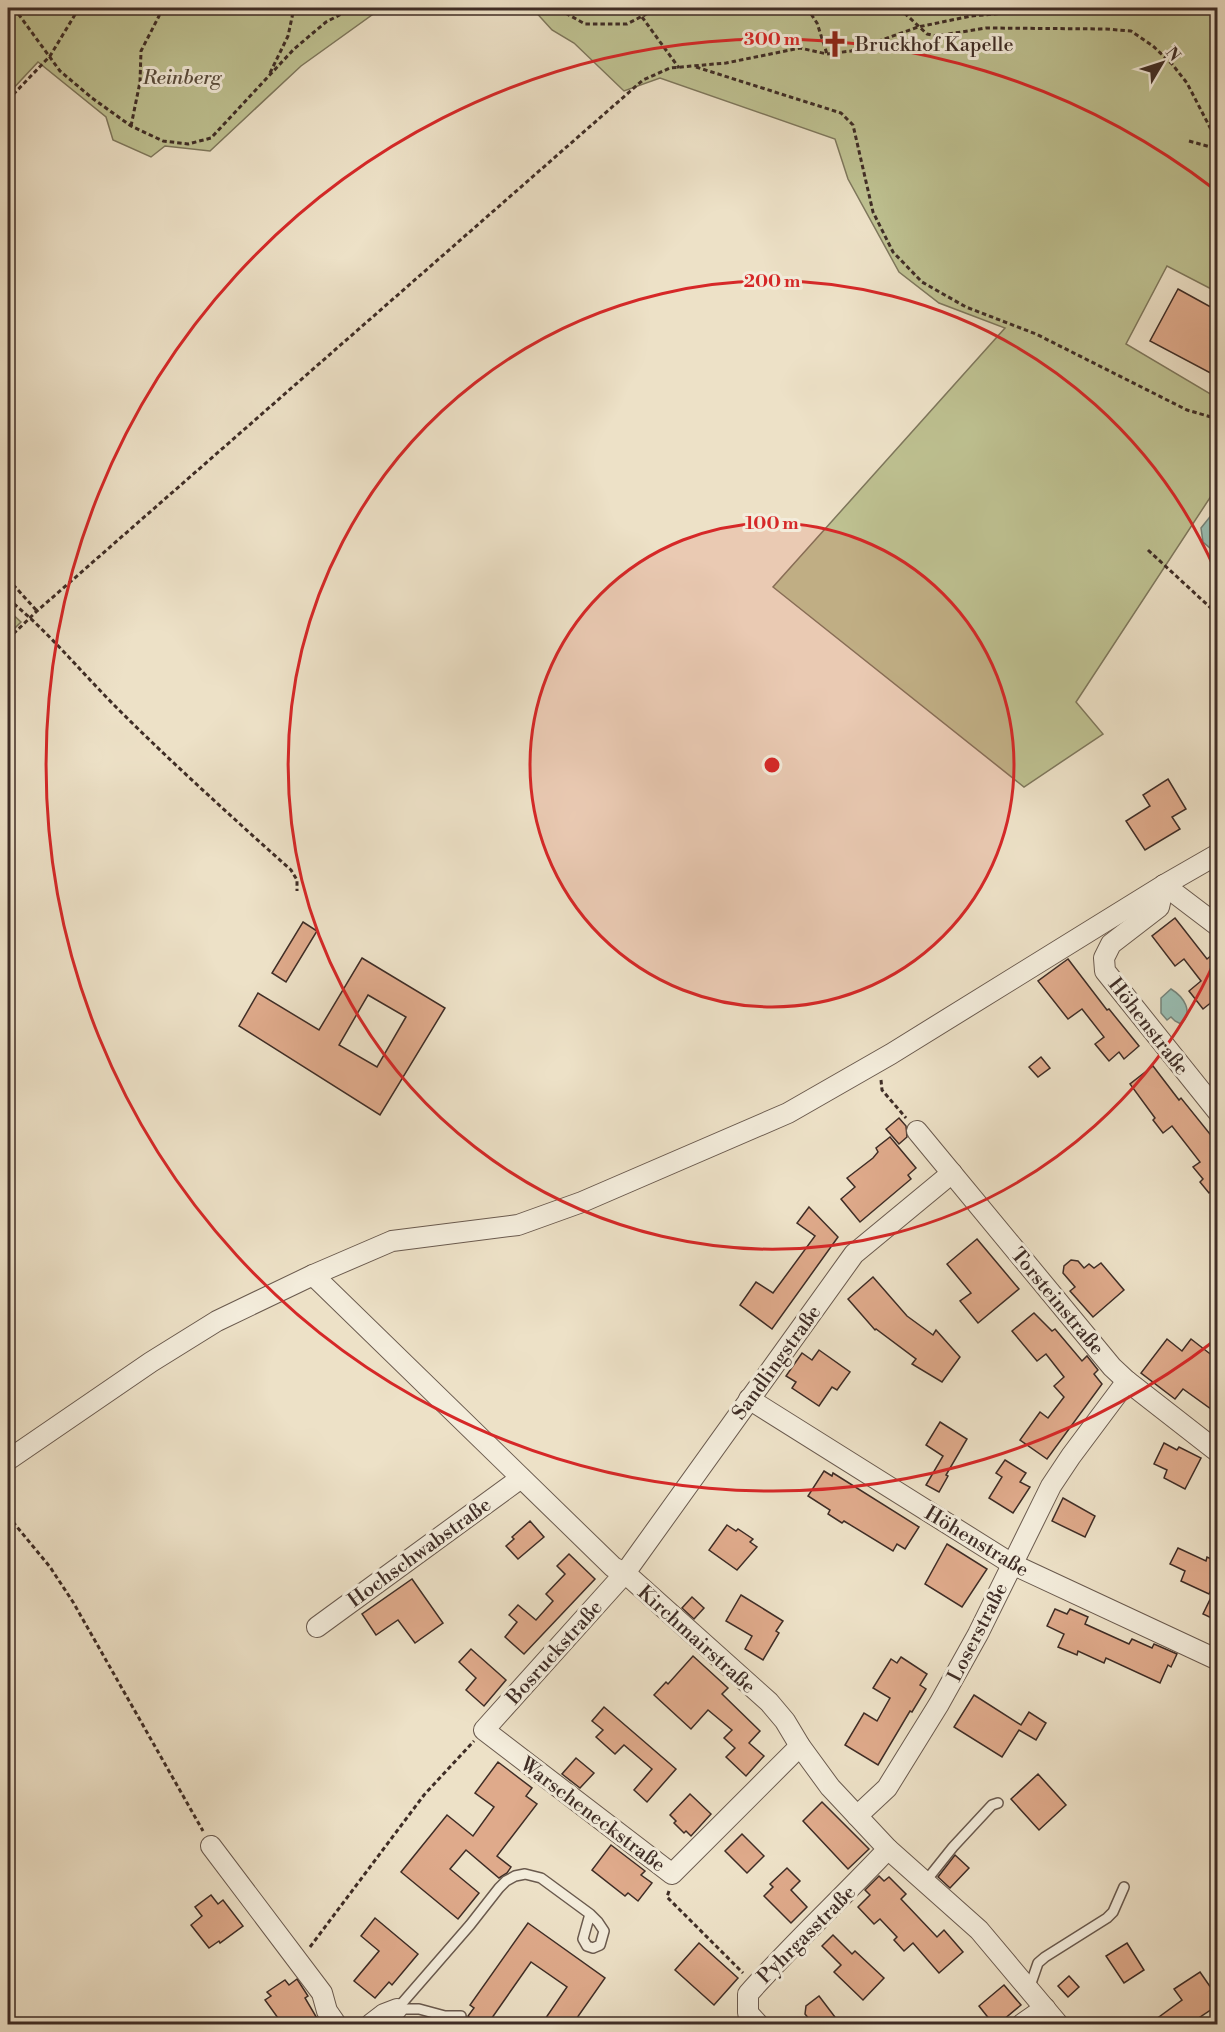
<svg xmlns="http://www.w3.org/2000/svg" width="1225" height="2032" font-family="'Libre Bodoni',serif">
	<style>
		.green { fill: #bec191; stroke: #7e775c; stroke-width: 1.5 }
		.water { fill: #99beb3; stroke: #75847b; stroke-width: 1.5 }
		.building { fill: #dfaa8b; stroke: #3f2d26; stroke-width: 1.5; fill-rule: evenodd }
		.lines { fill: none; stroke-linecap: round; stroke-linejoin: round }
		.service-casing { stroke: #6a5a4e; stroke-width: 12 }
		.minor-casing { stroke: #6a5a4e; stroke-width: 22 }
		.path { stroke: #3f2d26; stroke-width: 3; stroke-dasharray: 4.5 3; stroke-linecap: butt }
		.service { stroke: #f3ecdb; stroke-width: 9 }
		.minor { stroke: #f3ecdb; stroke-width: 20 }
		.ring { fill: none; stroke: #d62828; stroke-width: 3 }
		.labels { text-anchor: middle; stroke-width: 6; stroke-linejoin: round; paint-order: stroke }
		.poi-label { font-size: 20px; fill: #3f2d26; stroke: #f3ecdb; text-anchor: start }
		.park-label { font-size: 20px; font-style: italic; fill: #584b3b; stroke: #f3ecdb }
		.street-label { font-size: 20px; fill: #3f2d26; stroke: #f3ecdb }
		.centre { fill: #d62828; stroke: #f3ecdb; stroke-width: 3 }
		.ring-label { font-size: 18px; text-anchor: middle; font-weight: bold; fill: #d62828; stroke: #f3ecdb; stroke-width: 6; stroke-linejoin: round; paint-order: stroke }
	</style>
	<rect width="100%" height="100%" fill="#ede1c7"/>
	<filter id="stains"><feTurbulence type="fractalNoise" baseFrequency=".00333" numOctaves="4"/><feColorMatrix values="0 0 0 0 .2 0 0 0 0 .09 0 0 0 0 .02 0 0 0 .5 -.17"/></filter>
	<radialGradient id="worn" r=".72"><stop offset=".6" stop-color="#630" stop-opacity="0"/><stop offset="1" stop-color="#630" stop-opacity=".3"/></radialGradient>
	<g class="green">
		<path d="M 8,8 L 418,8 L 379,10 L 301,66 L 210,151 L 165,146 L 151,157 L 113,140 L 106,117 L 38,62 L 8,94 Z"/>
		<path d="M 532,8 L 1217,8 L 1217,292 L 1167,266 L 1126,344 L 1214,396 L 1218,402 L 1217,487 L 1076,702 L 1103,734 L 1024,787 L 773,587 L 1005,328 L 939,303 L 899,272 L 848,179 L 835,139 L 660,78 L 624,91 L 574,43 L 552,30 Z"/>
		<path d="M 8,610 L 21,622 L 8,635 Z"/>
	</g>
	<g class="water">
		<path d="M 1213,513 L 1217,513 L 1217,554 L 1203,542 L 1201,528 Z"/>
		<path d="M 1171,989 C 1184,997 1194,1012 1181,1024 L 1175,1021 L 1171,1017 L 1167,1020 L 1161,1013 L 1161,998 Z"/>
	</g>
	<g class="building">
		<path d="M 1178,289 L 1218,311 L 1218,377 L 1150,341 Z"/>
		<path d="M 1168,779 L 1186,809 L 1172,817 L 1180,829 L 1145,850 L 1126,821 L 1150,806 L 1143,795 Z"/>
		<path d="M 1175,918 L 1207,959 L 1218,950 L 1218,997 L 1203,1009 L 1189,991 L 1201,981 L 1184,959 L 1175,966 L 1152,936 Z"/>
		<path d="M 303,922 L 317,931 L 286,982 L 272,973 Z"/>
		<path d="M 362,958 L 445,1008 L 380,1115 L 239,1026 L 258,993 L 319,1030 ZM 368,995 L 406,1017 L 377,1067 L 339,1045 Z"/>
		<path d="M 1068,959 L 1107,1010 L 1109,1009 L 1139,1046 L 1124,1059 L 1119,1052 L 1109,1061 L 1095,1044 L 1104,1037 L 1082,1009 L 1068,1019 L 1038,981 Z"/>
		<path d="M 1041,1057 L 1050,1068 L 1038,1077 L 1029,1067 Z"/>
		<path d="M 1153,1066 L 1179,1100 L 1181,1098 L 1218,1144 L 1218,1186 L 1209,1193 L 1200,1182 L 1203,1179 L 1193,1167 L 1200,1162 L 1172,1126 L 1163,1133 L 1153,1120 L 1155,1118 L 1130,1084 Z"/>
		<path d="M 899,1118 L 906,1126 L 907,1137 L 899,1144 L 886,1129 Z"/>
		<path d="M 890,1137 L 916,1168 L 908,1175 L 911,1179 L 860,1222 L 841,1199 L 855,1187 L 847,1178 L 873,1158 L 878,1152 L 876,1148 Z"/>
		<path d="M 809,1207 L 838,1237 L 772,1329 L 740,1305 L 756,1282 L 773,1293 L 815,1236 L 797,1223 Z"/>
		<path d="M 977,1239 L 1019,1289 L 978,1323 L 960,1301 L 971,1293 L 947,1264 Z"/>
		<path d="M 1071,1260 L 1078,1261 L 1084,1268 L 1089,1264 L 1094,1268 L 1101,1263 L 1124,1290 L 1093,1317 L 1070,1291 L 1075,1287 L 1063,1273 L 1064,1266 Z"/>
		<path d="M 873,1277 L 907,1316 L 933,1335 L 936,1330 L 960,1357 L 942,1382 L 912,1364 L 916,1359 L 876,1329 L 875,1330 L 848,1299 Z"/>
		<path d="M 1034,1313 L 1052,1331 L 1055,1329 L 1082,1361 L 1087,1356 L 1098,1370 L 1094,1374 L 1102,1384 L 1047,1459 L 1020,1440 L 1040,1412 L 1048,1418 L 1064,1397 L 1054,1386 L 1064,1377 L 1046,1354 L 1037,1361 L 1012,1331 Z"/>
		<path d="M 1167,1339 L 1182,1351 L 1191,1339 L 1218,1360 L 1218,1414 L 1183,1389 L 1175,1399 L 1141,1373 Z"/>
		<path d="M 819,1350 L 850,1372 L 837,1390 L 832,1387 L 819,1406 L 792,1388 L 796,1382 L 786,1376 L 802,1353 L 812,1360 Z"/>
		<path d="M 940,1422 L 967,1439 L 946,1475 L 948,1476 L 939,1492 L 926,1485 L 943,1456 L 926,1445 Z"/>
		<path d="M 1164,1443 L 1177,1450 L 1179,1447 L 1201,1458 L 1185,1489 L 1164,1478 L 1167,1470 L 1154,1464 Z"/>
		<path d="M 1005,1460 L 1026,1473 L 1020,1482 L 1030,1487 L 1013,1513 L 989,1498 L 1002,1477 L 996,1473 Z"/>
		<path d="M 824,1471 L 832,1476 L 833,1473 L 919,1527 L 905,1549 L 897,1544 L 893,1551 L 844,1521 L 842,1523 L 828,1514 L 830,1510 L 808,1496 Z"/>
		<path d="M 1063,1498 L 1095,1516 L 1085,1537 L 1052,1521 Z"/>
		<path d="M 530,1521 L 544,1537 L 518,1559 L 506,1546 L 514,1539 L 512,1537 Z"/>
		<path d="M 727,1525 L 736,1531 L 738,1529 L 753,1539 L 750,1542 L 757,1547 L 737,1570 L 709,1550 Z"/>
		<path d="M 947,1544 L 987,1569 L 962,1607 L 925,1584 Z"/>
		<path d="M 1178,1548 L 1206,1561 L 1207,1557 L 1218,1562 L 1218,1574 L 1209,1594 L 1181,1581 L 1185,1571 L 1170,1564 Z"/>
		<path d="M 569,1554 L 595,1579 L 524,1654 L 505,1637 L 517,1622 L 509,1615 L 518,1605 L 536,1620 L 553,1601 L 546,1594 L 565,1574 L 557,1566 Z"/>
		<path d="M 412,1579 L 443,1623 L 415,1643 L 398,1620 L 376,1635 L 362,1614 Z"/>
		<path d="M 1218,1583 L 1218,1621 L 1203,1614 Z"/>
		<path d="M 741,1595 L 783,1621 L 776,1631 L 779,1633 L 763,1660 L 745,1649 L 752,1636 L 726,1621 Z"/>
		<path d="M 692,1597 L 704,1608 L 694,1619 L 682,1608 Z"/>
		<path d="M 1055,1609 L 1067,1614 L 1070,1609 L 1088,1617 L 1085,1624 L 1129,1644 L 1132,1639 L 1152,1648 L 1154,1644 L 1177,1654 L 1171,1667 L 1168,1665 L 1160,1683 L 1106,1658 L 1104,1663 L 1078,1651 L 1077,1655 L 1058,1647 L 1064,1634 L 1047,1626 Z"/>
		<path d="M 471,1649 L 506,1680 L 484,1706 L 466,1690 L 476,1678 L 459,1662 Z"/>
		<path d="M 693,1656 L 728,1688 L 722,1694 L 760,1731 L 749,1743 L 764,1756 L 746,1776 L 726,1757 L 735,1748 L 724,1738 L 732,1730 L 708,1710 L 691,1729 L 654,1695 L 666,1682 L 668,1684 Z"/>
		<path d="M 901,1657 L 927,1674 L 920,1685 L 926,1689 L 912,1712 L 910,1711 L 878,1765 L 845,1745 L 864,1713 L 877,1721 L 890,1698 L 873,1688 L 891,1659 L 897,1663 Z"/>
		<path d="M 974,1695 L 1021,1725 L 1029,1712 L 1046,1723 L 1036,1740 L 1019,1730 L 1002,1757 L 954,1727 Z"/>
		<path d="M 604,1707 L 676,1769 L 647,1802 L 634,1790 L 652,1769 L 624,1745 L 615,1754 L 596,1737 L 603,1730 L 592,1721 Z"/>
		<path d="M 576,1758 L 594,1773 L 580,1788 L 562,1774 Z"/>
		<path d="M 498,1762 L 532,1788 L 526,1796 L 537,1804 L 497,1856 L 511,1867 L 507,1873 L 499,1878 L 466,1850 L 450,1869 L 479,1893 L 458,1919 L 401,1872 L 447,1815 L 473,1836 L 494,1807 L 475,1793 Z"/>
		<path d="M 1038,1774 L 1066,1805 L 1039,1830 L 1011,1799 Z"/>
		<path d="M 690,1794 L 711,1814 L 691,1836 L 686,1831 L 684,1833 L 674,1823 L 676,1821 L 670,1815 Z"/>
		<path d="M 822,1802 L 869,1849 L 848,1869 L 803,1821 Z"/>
		<path d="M 742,1834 L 764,1856 L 747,1873 L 725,1851 Z"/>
		<path d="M 611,1845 L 645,1871 L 641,1875 L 652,1883 L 638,1901 L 628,1893 L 625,1896 L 592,1870 Z"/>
		<path d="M 955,1855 L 969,1868 L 950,1888 L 938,1877 Z"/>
		<path d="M 787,1868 L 800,1881 L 791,1890 L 807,1907 L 791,1923 L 764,1896 L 773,1887 L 770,1884 Z"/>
		<path d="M 879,1876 L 884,1881 L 889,1877 L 906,1894 L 901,1899 L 937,1937 L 944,1930 L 963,1952 L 939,1973 L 913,1943 L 904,1951 L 894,1940 L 897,1937 L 880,1919 L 874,1924 L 858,1907 L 870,1895 L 865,1890 Z"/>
		<path d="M 211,1895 L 218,1904 L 223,1900 L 243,1926 L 220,1943 L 219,1941 L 209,1948 L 191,1925 L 202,1916 L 195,1907 Z"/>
		<path d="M 375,1918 L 418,1954 L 392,1985 L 389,1982 L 375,1998 L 354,1981 L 379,1951 L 361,1936 Z"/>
		<path d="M 528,1923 L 605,1978 L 572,2025 L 541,2025 L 567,1987 L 531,1962 L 487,2025 L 479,2025 L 468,2016 L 474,2008 L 470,2005 Z"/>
		<path d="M 833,1935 L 852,1954 L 855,1951 L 884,1978 L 863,2000 L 834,1972 L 841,1965 L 822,1946 Z"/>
		<path d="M 699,1943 L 738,1978 L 714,2005 L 675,1970 Z"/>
		<path d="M 1127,1943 L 1144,1970 L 1124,1983 L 1106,1956 Z"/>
		<path d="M 1200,1972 L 1218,1998 L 1218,2005 L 1188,2025 L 1148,2025 L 1182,2000 L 1174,1989 Z"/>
		<path d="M 1069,1976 L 1079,1987 L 1068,1997 L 1058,1986 Z"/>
		<path d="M 297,1979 L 308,1996 L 305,1998 L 321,2025 L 283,2025 L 265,2000 L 271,1996 L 267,1992 L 285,1980 L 289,1985 Z"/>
		<path d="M 1004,1985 L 1021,2005 L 997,2025 L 994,2025 L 979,2006 Z"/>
		<path d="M 819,1996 L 841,2025 L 814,2025 L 805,2014 L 806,2006 Z"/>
	</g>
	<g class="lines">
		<defs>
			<g id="service">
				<path d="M 925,1882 L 953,1847 L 992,1805 L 998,1803"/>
				<path d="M 1029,1989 L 1038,1963 L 1045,1957 L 1107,1918 L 1113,1912 L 1124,1887"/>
				<path d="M 397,2009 L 470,1925 L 499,1888 L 506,1881 L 515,1876 L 525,1874 L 541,1878 L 590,1914 L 583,1939 L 587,1946 L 593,1948 L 600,1945 L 604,1931 L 598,1922 L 590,1914"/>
				<path d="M 397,2009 L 419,2009 L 445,2016 L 461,2016"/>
			</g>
			<g id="minor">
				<path d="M 1164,885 L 1159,907 L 1111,944 L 1104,958 L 1105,971 L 1218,1112"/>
				<path d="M 1164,885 L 1218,926"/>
				<path d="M 917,1131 L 1112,1367 L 1127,1381 L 1218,1452"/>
				<path d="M 313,1275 L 613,1567 L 625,1573 L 769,1702 L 785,1721 L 800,1746 L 830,1787 L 888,1849 L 979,1930 L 1058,2024"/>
				<path d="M 749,1399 L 1012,1564 L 1218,1660"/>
				<path d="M 8,1460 L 151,1362 L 217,1321 L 313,1275 L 392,1241 L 518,1225 L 582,1202 L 788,1113 L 891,1054 L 1164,885 L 1218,854"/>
				<path d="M 317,1627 L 521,1478"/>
				<path d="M 800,1746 L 672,1874 L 484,1730 L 625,1573 L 854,1254 L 952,1173"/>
				<path d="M 857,1816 L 887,1788 L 939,1704 L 978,1634 L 1051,1486 L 1071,1456 L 1127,1381"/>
				<path d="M 211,1846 L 322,1993 L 327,2011 L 336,2024"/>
				<path d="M 371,2024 L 384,2014 L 397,2009"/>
				<path d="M 758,2024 L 748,2013 L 748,1994 C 793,1943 842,1898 888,1849"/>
				<path d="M 1022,2024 L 1045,2008"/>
			</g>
		</defs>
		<use href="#service" class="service-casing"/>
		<use href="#minor" class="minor-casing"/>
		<g class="path">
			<path d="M 14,8 L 60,71 L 92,98 L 131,126 L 163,141 L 188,144 L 211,138 L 294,49 L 326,22 L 353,8"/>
			<path d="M 561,8 L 562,11 L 585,24 L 627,24 L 658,8"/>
			<path d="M 807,8 L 817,23 L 827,54"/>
			<path d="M 899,8 L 927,34 L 936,36 L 986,28 L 1106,29 L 1131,31 L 1153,46 L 1172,64 L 1187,83 L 1218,143"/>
			<path d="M 642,17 L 679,68"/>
			<path d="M 696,67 L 841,113 L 853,125 L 873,212 L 893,252 L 922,282 L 966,307 L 1036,334 L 1187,410 L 1218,419"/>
			<path d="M 270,73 L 288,36 L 294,8"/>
			<path d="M 8,100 L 50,56 L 79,8"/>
			<path d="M 131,126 L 140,82 L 141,51 L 159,16 L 160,8"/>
			<path d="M 1189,141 L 1218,149"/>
			<path d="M 1148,550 L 1214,611 L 1218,611"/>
			<path d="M 8,579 L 37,611"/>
			<path d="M 8,599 C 48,631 81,672 117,708 C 173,764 232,817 291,870 L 297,880 L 297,891"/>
			<path d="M 8,639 L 37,611 L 643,80 L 670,68 L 726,63 L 800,48 L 827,54 L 851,51 L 918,27 L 971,16 L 1062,8"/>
			<path d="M 881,1080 L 882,1090 L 906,1118"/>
			<path d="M 8,1516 L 50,1567 L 73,1602 L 203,1831"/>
			<path d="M 669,1891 L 667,1897 L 743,1973"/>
			<path d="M 310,1947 L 424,1795 L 474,1741"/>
		</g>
		<use href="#service" class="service"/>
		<use href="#minor" class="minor"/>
	</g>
	<circle cx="772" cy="765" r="242" fill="#d62828" fill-opacity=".12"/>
	<g class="ring">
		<circle cx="772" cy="765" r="242"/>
		<path d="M1216 958A484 484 0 1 1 1216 572"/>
		<path d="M1214 1341A726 726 0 1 1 1214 189"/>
	</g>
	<defs>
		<symbol id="church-bare" viewBox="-9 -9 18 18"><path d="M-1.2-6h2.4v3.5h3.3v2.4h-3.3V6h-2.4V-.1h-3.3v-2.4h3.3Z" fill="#8f2418" stroke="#f3ecdb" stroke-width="2.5" paint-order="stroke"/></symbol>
	</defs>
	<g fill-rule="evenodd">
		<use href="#church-bare" x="816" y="25" width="38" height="38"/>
	</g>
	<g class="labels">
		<g class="poi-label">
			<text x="855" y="51">Bruckhof Kapelle</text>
		</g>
		<g class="park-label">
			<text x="182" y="84">Reinberg</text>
		</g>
		<g class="street-label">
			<text transform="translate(1149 1026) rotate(52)" y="7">Höhenstraße</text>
			<text transform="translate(1058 1301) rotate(50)" y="7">Torsteinstraße</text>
			<text transform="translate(776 1362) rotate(-54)" y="7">Sandlingstraße</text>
			<text transform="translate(977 1541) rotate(31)" y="7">Höhenstraße</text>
			<text transform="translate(419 1552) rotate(-36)" y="7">Hochschwabstraße</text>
			<text transform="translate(977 1632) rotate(-63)" y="7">Loserstraße</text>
			<text transform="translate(697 1639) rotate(42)" y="7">Kirchmairstraße</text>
			<text transform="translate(554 1652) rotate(-48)" y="7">Bosruckstraße</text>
			<text transform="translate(593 1814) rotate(37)" y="7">Warscheneckstraße</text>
			<text transform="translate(806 1934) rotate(-45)" y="7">Pyhrgasstraße</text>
		</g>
	</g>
	<circle cx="772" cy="765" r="9" class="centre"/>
	<g class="ring-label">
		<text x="772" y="45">300 m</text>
		<text x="772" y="287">200 m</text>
		<text x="772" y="529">100 m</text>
	</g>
	<rect width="1225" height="2032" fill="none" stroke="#ede1c7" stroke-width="30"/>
	<rect x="9" y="9" width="1207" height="2014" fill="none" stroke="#3f2d26" stroke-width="3"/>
	<rect x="15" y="15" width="1195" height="2002" fill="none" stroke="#3f2d26" stroke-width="1.5"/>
	<g transform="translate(1162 63) rotate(51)" stroke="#f3ecdb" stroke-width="4.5" paint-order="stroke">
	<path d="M0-4.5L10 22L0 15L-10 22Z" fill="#3f2d26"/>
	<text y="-9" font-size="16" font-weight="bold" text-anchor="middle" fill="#3f2d26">N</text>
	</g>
	<rect width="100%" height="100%" filter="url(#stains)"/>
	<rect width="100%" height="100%" fill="url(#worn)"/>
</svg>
